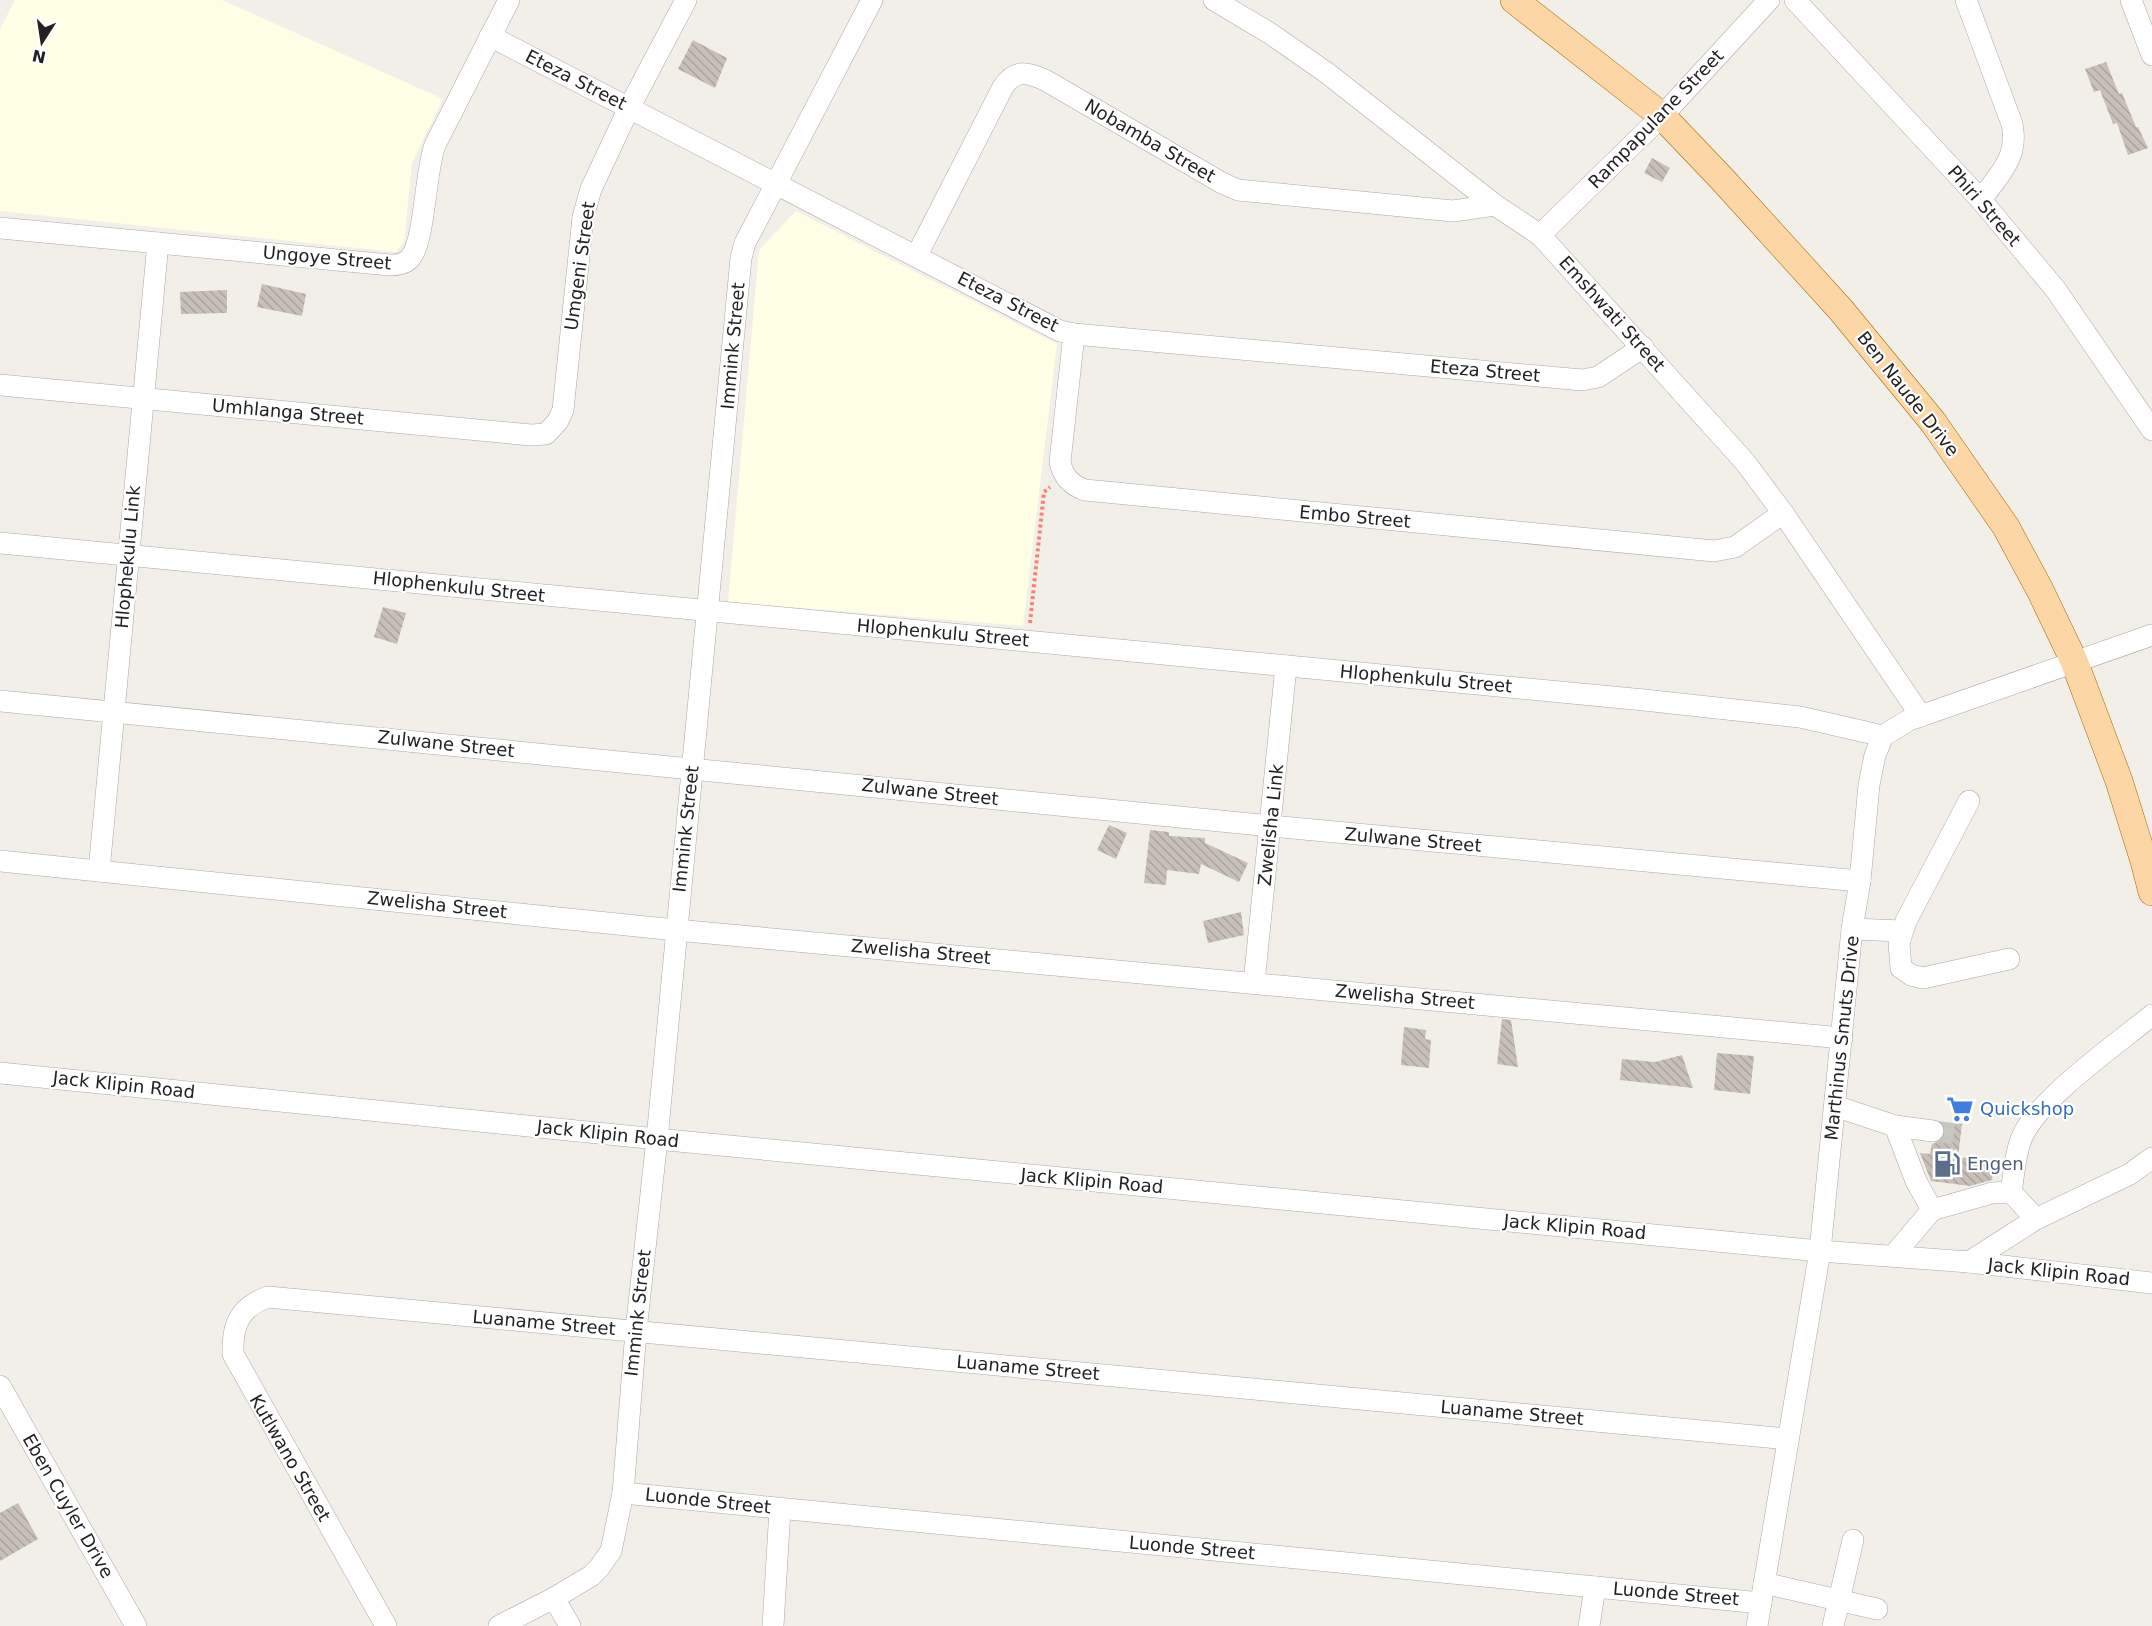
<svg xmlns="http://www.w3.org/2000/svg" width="2152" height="1626" font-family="'DejaVu Sans',sans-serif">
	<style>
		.education { fill: #ffffe5 }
		.building { fill: url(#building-back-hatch) }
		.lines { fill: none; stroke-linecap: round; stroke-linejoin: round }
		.minor-tunnel { stroke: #c8c6c1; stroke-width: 21; stroke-dasharray: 21 10; stroke-linecap: butt }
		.minor-casing { stroke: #a9a9a9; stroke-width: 22 }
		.major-casing { stroke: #a06b00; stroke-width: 28 }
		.path { stroke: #fa8072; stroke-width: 4; stroke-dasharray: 3 3; stroke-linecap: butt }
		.minor { stroke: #fff; stroke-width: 21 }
		.major { stroke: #fcd6a4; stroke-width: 27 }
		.labels { text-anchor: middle; stroke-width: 4.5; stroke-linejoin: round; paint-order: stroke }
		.street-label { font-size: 18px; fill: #222; stroke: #fff }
		.shop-label { font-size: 18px; fill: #366cbe; stroke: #fff; text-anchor: start }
		.service-label { font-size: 18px; fill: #4e5e75; stroke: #fff; text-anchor: start }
	</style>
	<defs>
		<pattern id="building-back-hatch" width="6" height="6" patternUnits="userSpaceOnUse" patternTransform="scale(1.5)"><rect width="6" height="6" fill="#c7bfb8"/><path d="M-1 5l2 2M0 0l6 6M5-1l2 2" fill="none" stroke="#aba49e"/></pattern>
	</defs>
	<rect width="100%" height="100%" fill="#f2efe9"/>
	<g class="education">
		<path d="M 15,0 L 222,0 L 443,99 L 412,163 L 404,242 L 396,252 L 0,211 L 0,29 Z"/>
		<path d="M 796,211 L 1057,344 L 1023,626 L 728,602 L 759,250 Z"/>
	</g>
	<g class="building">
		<path d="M 693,40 L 727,58 L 715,88 L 678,69 Z"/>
		<path d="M 2106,62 L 2119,94 L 2122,93 L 2136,127 L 2138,127 L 2148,148 L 2128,155 L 2117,123 L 2113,124 L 2100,90 L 2094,92 L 2085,69 Z"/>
		<path d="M 1652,158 L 1670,168 L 1662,182 L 1644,173 Z"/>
		<path d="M 262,284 L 306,294 L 302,316 L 257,307 Z"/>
		<path d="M 227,290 L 227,313 L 181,314 L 180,292 Z"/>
		<path d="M 383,607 L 406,613 L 397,644 L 374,637 Z"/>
		<path d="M 1109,825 L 1127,833 L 1116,859 L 1097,850 Z"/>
		<path d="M 1150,830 L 1169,832 L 1169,836 L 1205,838 L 1205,843 L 1248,863 L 1239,882 L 1201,864 L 1199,874 L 1167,870 L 1166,885 L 1144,883 Z"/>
		<path d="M 1241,912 L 1244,935 L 1208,943 L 1203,921 Z"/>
		<path d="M 1502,1019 L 1511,1020 L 1518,1067 L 1497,1064 Z"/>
		<path d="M 1404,1027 L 1426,1030 L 1425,1039 L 1431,1040 L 1429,1068 L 1401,1065 Z"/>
		<path d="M 1717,1053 L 1754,1056 L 1750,1094 L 1714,1090 Z"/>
		<path d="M 1682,1055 L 1693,1088 L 1620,1080 L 1622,1059 L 1655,1062 Z"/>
		<path d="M 1942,1122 L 1962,1124 L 1958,1157 L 1994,1161 L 1992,1180 L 1970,1186 L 1931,1181 L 1920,1153 L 1930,1154 L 1932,1144 L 1938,1142 L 1943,1138 L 1946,1132 Z"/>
		<path d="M 18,1503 L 38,1539 L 0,1561 L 0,1513 Z"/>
	</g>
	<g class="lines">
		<path class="minor-tunnel" d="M 1933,1131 L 1961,1135"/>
		<defs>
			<g id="minor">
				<path d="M 1214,0 L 1271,34 L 1327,73 L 1495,205 L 1540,235 L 1745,462 L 1783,513 L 1921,716"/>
				<path d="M 1795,0 L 1981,200 L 2056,290 L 2152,430"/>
				<path d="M 1966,0 L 2012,124 C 2019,158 1999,174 1981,200"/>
				<path d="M 2131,0 L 2152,55"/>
				<path d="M 490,36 L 1060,331 L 1074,334 L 1582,380 L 1598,377 L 1643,347"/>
				<path d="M 0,228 L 390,265 C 398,265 406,264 411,257 C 425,239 425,172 435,145 L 509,0"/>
				<path d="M 1540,235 L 1662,116 L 1769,0"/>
				<path d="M 917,255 L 1003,87 C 1015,69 1027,72 1045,80 L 1222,183 L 1238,190 L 1453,211 L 1495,205"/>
				<path d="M 1074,334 L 1060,462 C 1063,477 1071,485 1085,490 L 1714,551 L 1735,547 L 1783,513"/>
				<path d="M 0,385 L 531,435 L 546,434 L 558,421 L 563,410 L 583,217 L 591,189 L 629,108 L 686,0"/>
				<path d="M 0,543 L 1644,700 L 1800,717 L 1883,736"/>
				<path d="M 0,701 L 1271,826 L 1860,881"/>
				<path d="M 1969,801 L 1906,921 L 1899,943 L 1901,968 L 1911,975 L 1923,978 L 2009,959"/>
				<path d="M 0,861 L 676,930 L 1842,1038"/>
				<path d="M 99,871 L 158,243"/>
				<path d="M 1852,929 L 1902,931"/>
				<path d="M 1254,983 L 1286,666"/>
				<path d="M 0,1073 L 657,1139 L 1820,1251 L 1969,1262 L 2152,1283"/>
				<path d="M 1835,1106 L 1895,1126 L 1916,1181 L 1932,1210"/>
				<path d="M 1895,1126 L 1933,1131"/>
				<path d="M 2011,1192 L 2036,1219"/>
				<path d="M 1893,1256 L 1932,1210 L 1992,1193 L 2011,1192 C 2014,1175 2015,1153 2022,1137 C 2039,1098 2117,1044 2152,1015"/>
				<path d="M 1969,1262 L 2036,1219 L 2130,1174 L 2152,1158"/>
				<path d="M 0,1386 L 136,1626"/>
				<path d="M 623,1493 L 1761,1603"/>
				<path d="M 1764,1583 L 1877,1609"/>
				<path d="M 554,1598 L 570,1626"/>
				<path d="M 386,1626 L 233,1354 C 232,1324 240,1307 268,1297 L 1788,1439"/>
				<path d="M 499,1626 L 554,1598 L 591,1576 L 599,1568 L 611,1551 L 623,1493 L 636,1331 L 657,1139 L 741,258 L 745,243 L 872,0"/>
				<path d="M 773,1626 L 780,1509"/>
				<path d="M 1589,1626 L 1595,1587"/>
				<path d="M 1757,1626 L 1820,1251 L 1852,929 L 1860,881 L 1869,785 L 1875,755 L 1883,736 L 1909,720 L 2152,635"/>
				<path d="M 1833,1626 L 1853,1540"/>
			</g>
			<path id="major" d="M 1514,0 L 1662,116 L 1723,180 L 1841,310 L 1933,422 L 2006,527 L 2040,590 L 2074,661 L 2119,781 L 2144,861 L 2152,892"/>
		</defs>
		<use href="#minor" class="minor-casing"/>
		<use href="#major" class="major-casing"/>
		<path class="path" d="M 1030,623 L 1044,492 L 1050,487"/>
		<use href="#minor" class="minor"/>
		<use href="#major" class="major"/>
	</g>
	<defs>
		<symbol id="supermarket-bare" viewBox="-9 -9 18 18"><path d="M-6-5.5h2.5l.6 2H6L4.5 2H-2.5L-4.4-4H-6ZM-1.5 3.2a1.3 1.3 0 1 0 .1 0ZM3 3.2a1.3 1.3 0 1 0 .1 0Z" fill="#3f7fe0" stroke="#fff" stroke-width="2.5" paint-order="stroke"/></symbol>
		<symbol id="fuel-bare" viewBox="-9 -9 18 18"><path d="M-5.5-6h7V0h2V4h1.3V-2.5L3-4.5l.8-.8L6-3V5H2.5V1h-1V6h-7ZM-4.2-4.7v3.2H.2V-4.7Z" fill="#5c6f8a" stroke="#fff" stroke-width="2.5" paint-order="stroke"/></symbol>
	</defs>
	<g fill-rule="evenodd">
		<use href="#supermarket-bare" x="1941" y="1090" width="38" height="38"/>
		<use href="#fuel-bare" x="1928" y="1145" width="38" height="38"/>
	</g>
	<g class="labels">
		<g class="street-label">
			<text transform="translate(576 80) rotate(27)" y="6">Eteza Street</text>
			<text transform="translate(1656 119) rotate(-46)" y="6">Rampapulane Street</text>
			<text transform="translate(1150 141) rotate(30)" y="6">Nobamba Street</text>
			<text transform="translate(1984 206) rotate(49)" y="6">Phiri Street</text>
			<text transform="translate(327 258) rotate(5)" y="6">Ungoye Street</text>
			<text transform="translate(580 266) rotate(-82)" y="6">Umgeni Street</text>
			<text transform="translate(1008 302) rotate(27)" y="6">Eteza Street</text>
			<text transform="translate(1612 314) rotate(48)" y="6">Emshwati Street</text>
			<text transform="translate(733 346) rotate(-85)" y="6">Immink Street</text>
			<text transform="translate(1485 371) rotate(5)" y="6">Eteza Street</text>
			<text transform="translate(1908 394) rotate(52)" y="6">Ben Naude Drive</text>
			<text transform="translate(288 412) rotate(5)" y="6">Umhlanga Street</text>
			<text transform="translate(1355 517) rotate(5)" y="6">Embo Street</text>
			<text transform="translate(128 557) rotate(-85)" y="6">Hlophekulu Link</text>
			<text transform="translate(459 587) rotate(6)" y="6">Hlophenkulu Street</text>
			<text transform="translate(943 633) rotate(5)" y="6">Hlophenkulu Street</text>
			<text transform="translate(1426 679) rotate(5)" y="6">Hlophenkulu Street</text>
			<text transform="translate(446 744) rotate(6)" y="6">Zulwane Street</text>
			<text transform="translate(930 792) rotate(6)" y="6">Zulwane Street</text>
			<text transform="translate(1271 825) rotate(-84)" y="6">Zwelisha Link</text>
			<text transform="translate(686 829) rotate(-84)" y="6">Immink Street</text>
			<text transform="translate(1413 840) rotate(5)" y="6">Zulwane Street</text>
			<text transform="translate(437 905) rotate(6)" y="6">Zwelisha Street</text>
			<text transform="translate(921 952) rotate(5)" y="6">Zwelisha Street</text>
			<text transform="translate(1405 997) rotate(5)" y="6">Zwelisha Street</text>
			<text transform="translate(1842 1038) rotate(-84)" y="6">Marthinus Smuts Drive</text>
			<text transform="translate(124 1085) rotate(6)" y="6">Jack Klipin Road</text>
			<text transform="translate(608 1134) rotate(6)" y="6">Jack Klipin Road</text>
			<text transform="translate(1092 1181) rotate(5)" y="6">Jack Klipin Road</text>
			<text transform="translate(1575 1227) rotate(5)" y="6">Jack Klipin Road</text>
			<text transform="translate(2059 1272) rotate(6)" y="6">Jack Klipin Road</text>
			<text transform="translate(638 1313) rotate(-84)" y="6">Immink Street</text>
			<text transform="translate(544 1323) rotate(5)" y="6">Luaname Street</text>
			<text transform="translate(1028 1368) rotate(5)" y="6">Luaname Street</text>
			<text transform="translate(1512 1413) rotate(5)" y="6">Luaname Street</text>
			<text transform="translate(290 1458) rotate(60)" y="6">Kutlwano Street</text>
			<text transform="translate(708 1501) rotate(6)" y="6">Luonde Street</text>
			<text transform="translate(68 1506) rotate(60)" y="6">Eben Cuyler Drive</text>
			<text transform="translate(1192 1548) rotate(5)" y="6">Luonde Street</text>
			<text transform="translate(1676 1594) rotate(5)" y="6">Luonde Street</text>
		</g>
		<g class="shop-label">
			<text x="1980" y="1115">Quickshop</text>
		</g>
		<g class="service-label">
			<text x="1967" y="1170">Engen</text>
		</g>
	</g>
	<g transform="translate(42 42) rotate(192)" stroke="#ffffff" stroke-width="4.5" paint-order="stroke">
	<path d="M0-4.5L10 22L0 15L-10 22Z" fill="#222222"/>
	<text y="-9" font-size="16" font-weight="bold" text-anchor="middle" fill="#222222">N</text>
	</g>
</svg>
